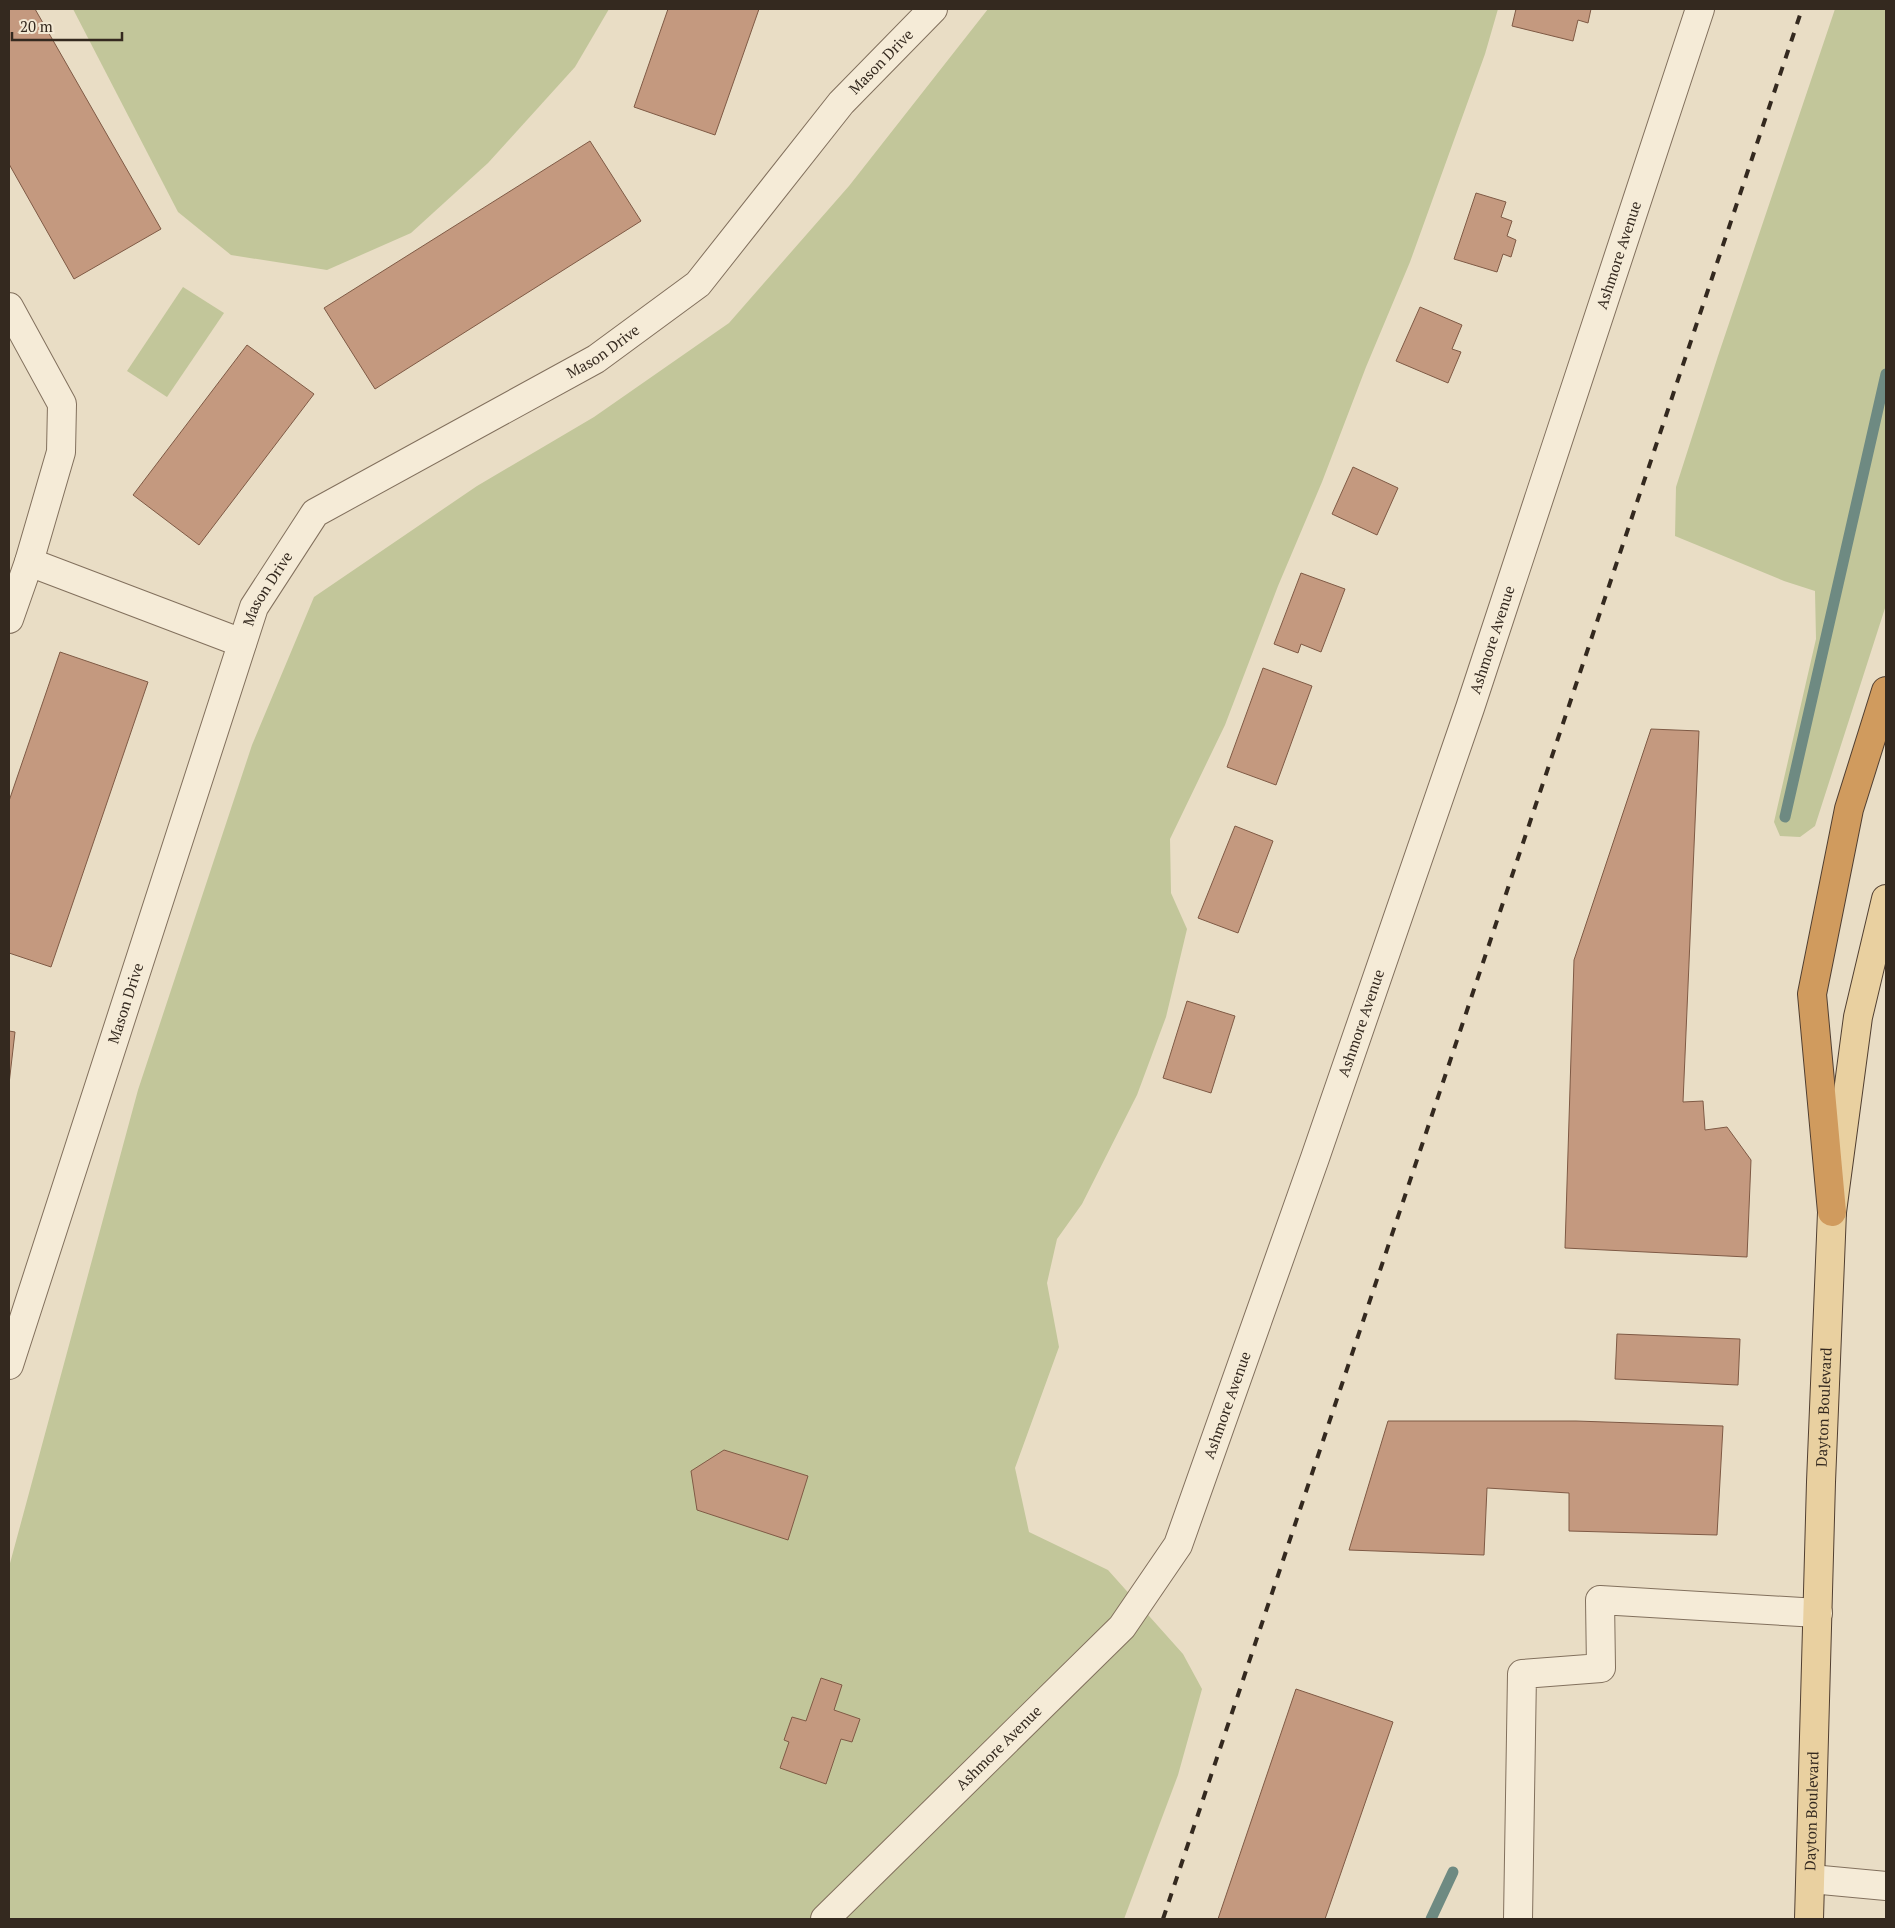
<svg xmlns="http://www.w3.org/2000/svg" width="1895" height="1928" font-family="'PT Serif',serif">
	<style>
		.green { fill: #c2c69a }
		.lines { fill: none; stroke-linecap: round; stroke-linejoin: round }
		.stream { stroke: #6e8a82; stroke-width: 11 }
		.building { fill: #c4997f; stroke: #7f5a45 }
		.minor-casing { stroke: #82705d; stroke-width: 30 }
		.major-casing { stroke: #513f31; stroke-width: 30 }
		.highway-casing { stroke: #513f31; stroke-width: 30 }
		.minor { stroke: #f5ebd7; stroke-width: 28 }
		.major { stroke: #e9d0a0; stroke-width: 28 }
		.highway { stroke: #d09b5e; stroke-width: 28 }
		.rail { stroke: #34291f; stroke-width: 4; stroke-dasharray: 9 9; stroke-linecap: butt }
		.labels { text-anchor: middle; stroke-width: 5; stroke-linejoin: round; paint-order: stroke }
		.street-label { font-size: 15px; fill: #34291f; stroke: #f2e8d4 }
	</style>
	<rect width="100%" height="100%" fill="#e9ddc5"/>
	<g class="green">
		<path d="M 73,9 L 609,9 L 575,67 L 488,163 L 411,233 L 327,270 L 231,255 L 178,212 Z"/>
		<path d="M 988,9 L 1498,9 L 1485,54 L 1410,262 L 1366,367 L 1322,482 L 1278,586 L 1225,725 L 1170,839 L 1171,893 L 1187,929 L 1166,1017 L 1137,1095 L 1082,1204 L 1057,1239 L 1047,1283 L 1059,1347 L 1015,1468 L 1029,1532 L 1108,1570 L 1183,1654 L 1202,1689 L 1178,1775 L 1124,1919 L 9,1919 L 9,1567 L 138,1090 L 252,745 L 314,597 L 477,486 L 594,417 L 729,323 L 849,186 Z"/>
		<path d="M 1835,9 L 1886,9 L 1886,605 L 1815,826 L 1800,837 L 1780,836 L 1774,822 L 1816,639 L 1815,591 L 1784,581 L 1675,536 L 1676,487 L 1718,356 Z"/>
		<path d="M 183,287 L 224,313 L 167,397 L 127,371 Z"/>
	</g>
	<g class="lines">
		<g class="stream">
			<path d="M 1785,817 L 1886,374"/>
			<path d="M 1431,1919 L 1453,1872"/>
		</g>
	</g>
	<g class="building">
		<path d="M 9,9 L 35,9 L 161,229 L 74,279 L 9,164 Z"/>
		<path d="M 668,9 L 759,9 L 715,135 L 634,107 Z"/>
		<path d="M 1516,9 L 1591,9 L 1588,23 L 1578,20 L 1573,41 L 1512,26 Z"/>
		<path d="M 590,141 L 641,221 L 375,389 L 324,308 Z"/>
		<path d="M 1476,193 L 1506,202 L 1501,217 L 1512,221 L 1507,236 L 1516,240 L 1511,257 L 1503,254 L 1497,272 L 1454,259 Z"/>
		<path d="M 1420,307 L 1462,325 L 1452,349 L 1461,352 L 1448,383 L 1396,361 Z"/>
		<path d="M 247,345 L 314,394 L 199,545 L 133,495 Z"/>
		<path d="M 1353,467 L 1398,488 L 1377,535 L 1332,514 Z"/>
		<path d="M 1301,573 L 1345,589 L 1321,652 L 1301,644 L 1298,653 L 1274,644 Z"/>
		<path d="M 60,652 L 148,682 L 51,967 L 9,953 L 9,801 Z"/>
		<path d="M 1263,668 L 1312,686 L 1276,785 L 1227,767 Z"/>
		<path d="M 1651,729 L 1699,731 L 1683,1102 L 1703,1101 L 1705,1130 L 1727,1127 L 1751,1160 L 1747,1257 L 1565,1248 L 1574,960 Z"/>
		<path d="M 1235,826 L 1273,841 L 1238,933 L 1198,918 Z"/>
		<path d="M 1187,1001 L 1235,1016 L 1211,1093 L 1163,1078 Z"/>
		<path d="M 9,1031 L 15,1032 L 9,1084 Z"/>
		<path d="M 1617,1334 L 1740,1339 L 1738,1385 L 1615,1379 Z"/>
		<path d="M 1388,1421 L 1576,1421 L 1723,1426 L 1717,1535 L 1569,1531 L 1569,1493 L 1487,1488 L 1484,1555 L 1349,1550 Z"/>
		<path d="M 724,1450 L 808,1476 L 788,1540 L 697,1510 L 691,1471 Z"/>
		<path d="M 821,1678 L 842,1685 L 834,1710 L 860,1719 L 852,1742 L 841,1739 L 826,1784 L 780,1768 L 789,1742 L 784,1740 L 792,1717 L 806,1721 Z"/>
		<path d="M 1296,1689 L 1393,1722 L 1325,1919 L 1218,1919 Z"/>
	</g>
	<g class="lines">
		<defs>
			<g id="minor">
				<path d="M 9,307 L 62,404 L 61,452 L 29,562 L 9,619"/>
				<path d="M 29,562 L 242,643"/>
				<path id="s1" d="M 9,1365 L 254,607 L 315,513 L 596,359 L 698,284 L 841,103 L 933,9"/>
				<path d="M 1811,1879 L 1886,1886"/>
				<path id="s2" d="M 825,1919 L 1122,1627 L 1178,1545 L 1315,1158 L 1470,708 L 1700,9"/>
				<path d="M 1518,1919 L 1522,1674 L 1601,1668 L 1600,1600 L 1818,1613"/>
			</g>
			<g id="major">
				<path id="s3" d="M 1809,1919 L 1821,1482 L 1832,1212 L 1858,1017 L 1886,899"/>
			</g>
			<path id="highway" d="M 1832,1212 L 1812,994 L 1849,809 L 1886,691"/>
		</defs>
		<use href="#minor" class="minor-casing"/>
		<use href="#major" class="major-casing"/>
		<use href="#highway" class="highway-casing"/>
		<use href="#minor" class="minor"/>
		<use href="#major" class="major"/>
		<use href="#highway" class="highway"/>
		<path class="rail" d="M 1163,1919 L 1802,9"/>
	</g>
	<g class="labels">
		<g class="street-label">
			<text dy="5" stroke="none"><textPath href="#s1" startOffset="1644">Mason Drive</textPath></text>
			<text dy="5" stroke="none"><textPath href="#s2" startOffset="1879">Ashmore Avenue</textPath></text>
			<text dy="5" stroke="none"><textPath href="#s1" startOffset="1239">Mason Drive</textPath></text>
			<text dy="5" stroke="none"><textPath href="#s1" startOffset="819">Mason Drive</textPath></text>
			<text dy="5" stroke="none"><textPath href="#s2" startOffset="1474">Ashmore Avenue</textPath></text>
			<text dy="5" stroke="none"><textPath href="#s1" startOffset="380">Mason Drive</textPath></text>
			<text dy="5" stroke="none"><textPath href="#s2" startOffset="1069">Ashmore Avenue</textPath></text>
			<text dy="5" stroke="none"><textPath href="#s2" startOffset="664">Ashmore Avenue</textPath></text>
			<text dy="5" stroke="none"><textPath href="#s3" startOffset="512">Dayton Boulevard</textPath></text>
			<text dy="5" stroke="none"><textPath href="#s2" startOffset="244">Ashmore Avenue</textPath></text>
			<text dy="5" stroke="none"><textPath href="#s3" startOffset="108">Dayton Boulevard</textPath></text>
		</g>
	</g>
	<rect width="1895" height="1928" fill="none" stroke="#34291f" stroke-width="20"/>
	<path d="M12 32v8h110v-8" fill="none" stroke="#34291f" stroke-width="2.5"/>
	<text x="20" y="32" font-size="15" fill="#34291f" stroke="#f2e8d4" stroke-width="4" paint-order="stroke">20 m</text>
</svg>
